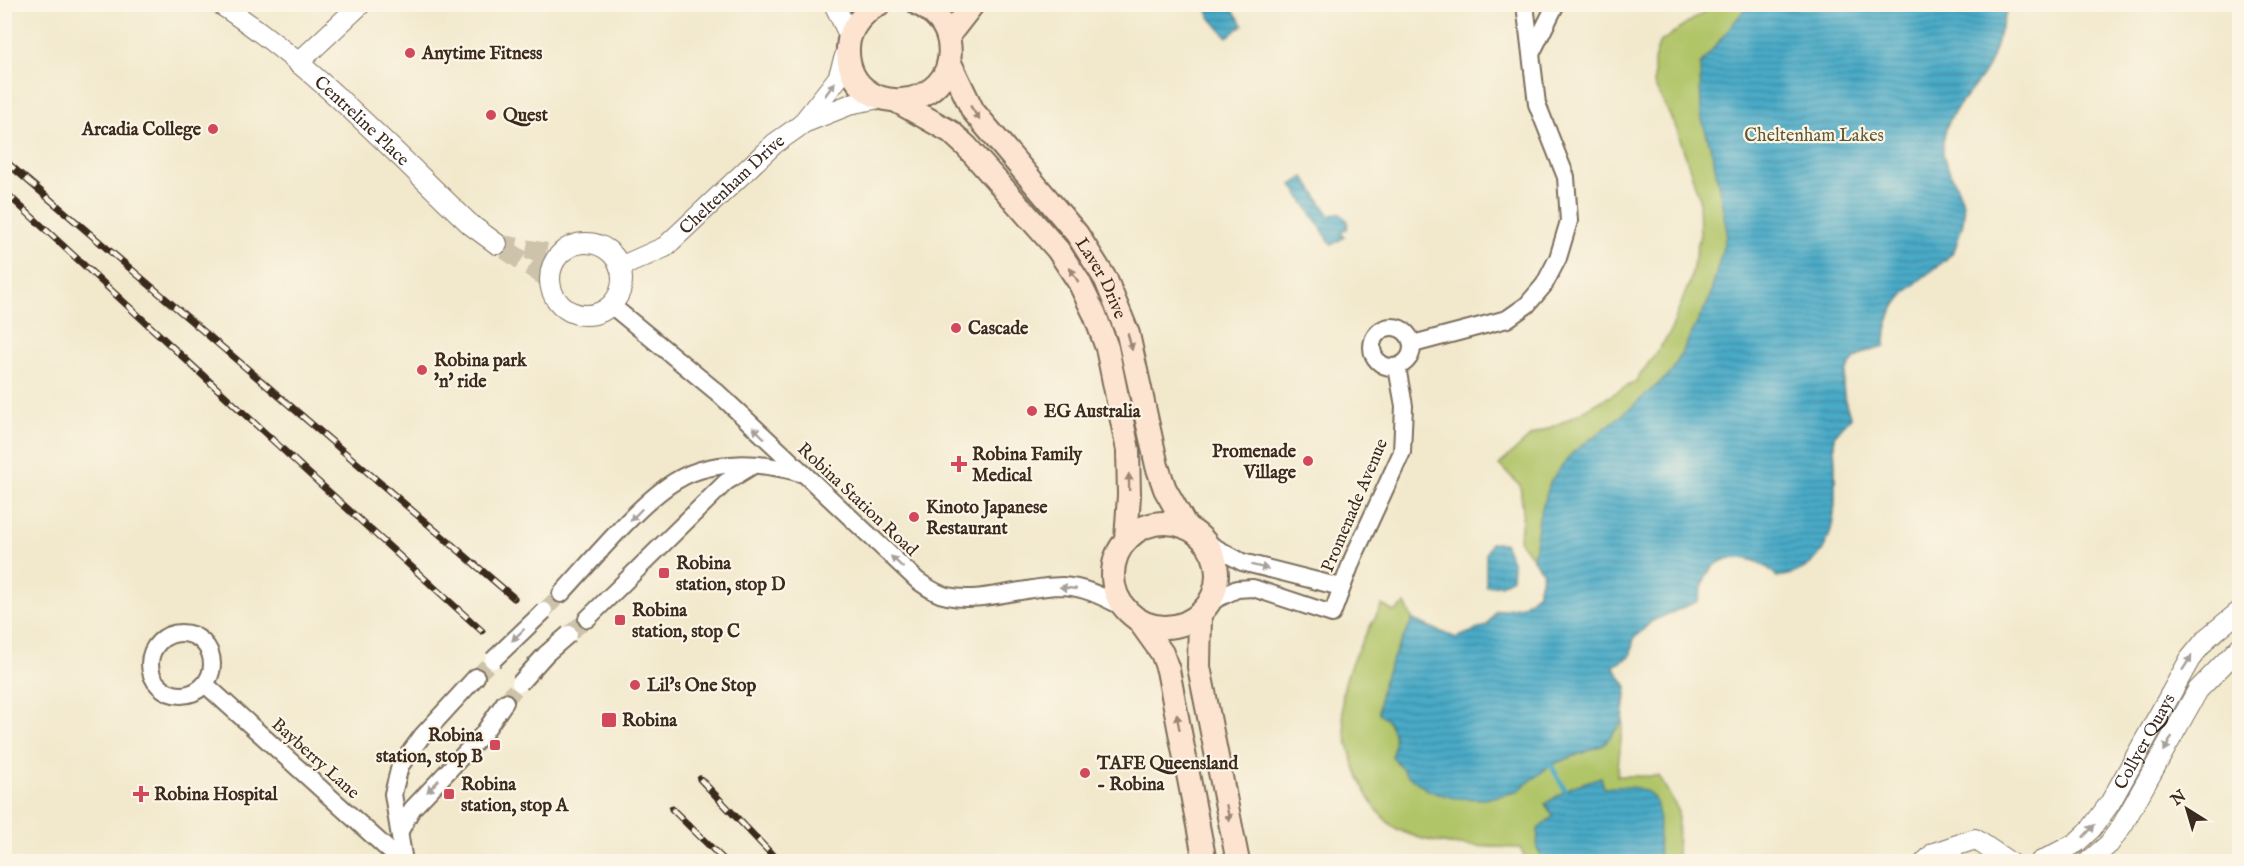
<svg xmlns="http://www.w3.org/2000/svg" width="2244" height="866" font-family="'IM FELL English',serif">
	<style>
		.park { fill: #b0c468; stroke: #767743; stroke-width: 1.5 }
		.water { fill: url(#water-rules); stroke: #426a72; stroke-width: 1.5 }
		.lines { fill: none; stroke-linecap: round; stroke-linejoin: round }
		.stream { stroke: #48aac7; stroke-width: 5 }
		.minor-tunnel { stroke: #cdc3aa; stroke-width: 16; stroke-dasharray: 16 8; stroke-linecap: butt }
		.tertiary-tunnel { stroke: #cdc3aa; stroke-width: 20; stroke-dasharray: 20 10; stroke-linecap: butt }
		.minor-casing { stroke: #7b6d5b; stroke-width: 20 }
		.tertiary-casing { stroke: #7b6d5b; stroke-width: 22 }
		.secondary-casing { stroke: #7b6d5b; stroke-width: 26 }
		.minor { stroke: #fff; stroke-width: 16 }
		.tertiary { stroke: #fff; stroke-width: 20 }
		.secondary { stroke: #fde4d0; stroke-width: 22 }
		.rail-casing { stroke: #3b2a1e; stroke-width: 7 }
		.rail { stroke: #fcf5e5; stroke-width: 4.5; stroke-dasharray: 14; stroke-linecap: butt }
		.minor-bridge-casing { stroke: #7b6d5b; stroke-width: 20; stroke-linecap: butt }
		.minor-bridge { stroke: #fff; stroke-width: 16 }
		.oneway { fill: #a79f9a }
		.oneway2 { fill: #9c8777 }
		.poi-dot { fill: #d1495b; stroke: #fcf5e5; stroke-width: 2 }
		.labels { text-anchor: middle; stroke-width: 4.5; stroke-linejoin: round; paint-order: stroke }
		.poi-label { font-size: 18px; font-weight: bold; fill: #3b2a1e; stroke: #fcf5e5; text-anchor: start }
		.street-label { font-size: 18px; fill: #3b2a1e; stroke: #fcf5e5 }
		.park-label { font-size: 18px; fill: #5e5834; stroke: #fcf5e5 }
	</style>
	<defs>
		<pattern id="water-rules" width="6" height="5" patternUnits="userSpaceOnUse" patternTransform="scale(1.5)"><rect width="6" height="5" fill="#48aac7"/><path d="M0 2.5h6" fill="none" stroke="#3d8ba1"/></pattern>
	</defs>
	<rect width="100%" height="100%" fill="#fcf5e5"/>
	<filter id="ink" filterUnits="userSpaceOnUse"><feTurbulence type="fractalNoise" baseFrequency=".0167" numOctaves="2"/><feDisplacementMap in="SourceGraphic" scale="12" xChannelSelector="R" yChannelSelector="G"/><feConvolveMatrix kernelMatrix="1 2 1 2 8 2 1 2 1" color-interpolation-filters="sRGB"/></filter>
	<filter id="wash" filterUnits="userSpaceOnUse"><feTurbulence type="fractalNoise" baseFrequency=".008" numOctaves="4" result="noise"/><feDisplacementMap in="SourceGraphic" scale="24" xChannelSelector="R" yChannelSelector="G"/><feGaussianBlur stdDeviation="1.35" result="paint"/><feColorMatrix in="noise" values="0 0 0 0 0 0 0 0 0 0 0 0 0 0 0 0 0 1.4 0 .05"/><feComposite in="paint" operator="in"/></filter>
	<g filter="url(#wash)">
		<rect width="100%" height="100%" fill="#f2e9cd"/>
		<path class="park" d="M 1714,5 L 2011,5 C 1998,24 1998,48 1987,68 C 1972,95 1947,109 1943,142 C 1939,174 1975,191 1960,233 C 1958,238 1957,245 1954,250 C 1949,258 1938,266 1930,272 C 1903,292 1884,310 1885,346 C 1845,353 1834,381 1851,417 L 1834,436 C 1834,488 1849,568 1777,577 C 1762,558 1728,549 1710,570 C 1703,579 1701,590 1698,601 L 1652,621 L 1634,638 L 1630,657 L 1613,666 L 1627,687 L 1617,776 L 1659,776 L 1678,810 L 1677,861 L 1527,861 L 1520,848 C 1481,846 1435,848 1399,830 C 1363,812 1335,726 1344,687 C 1350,659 1368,631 1382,605 L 1394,612 L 1405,604 L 1413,620 L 1456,638 L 1487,626 L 1496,611 L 1522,606 L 1538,593 L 1543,572 L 1519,540 L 1523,512 L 1520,485 L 1499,465 L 1531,436 L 1567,420 L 1635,382 L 1669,335 L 1690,281 L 1700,234 L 1699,197 L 1677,130 L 1654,84 L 1654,61 L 1659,43 Z"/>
		<g class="water">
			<path d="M 1205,5 L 1230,5 L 1243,25 L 1227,37 L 1209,16 Z"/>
			<path d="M 1748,5 L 2011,5 C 1998,24 1998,48 1987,68 C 1972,95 1947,109 1943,142 C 1939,174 1975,191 1960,233 C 1958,238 1957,245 1954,250 C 1949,258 1938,266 1930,272 C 1903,292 1884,310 1885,346 C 1845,353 1834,381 1851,417 L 1834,436 C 1834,488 1849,568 1777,577 C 1762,558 1728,549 1710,570 C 1703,579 1701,590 1698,601 L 1652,621 L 1634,638 L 1630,657 L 1613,666 L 1627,687 L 1622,723 L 1603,745 L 1551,765 L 1516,792 L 1484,799 L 1454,798 L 1429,791 L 1407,775 L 1392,756 C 1397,736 1395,726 1379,713 C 1377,681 1399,648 1412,620 L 1456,638 L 1487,626 L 1496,611 L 1522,606 L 1538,593 L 1543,572 L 1533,559 L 1539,518 L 1551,480 L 1572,453 L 1622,415 L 1671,373 L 1709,300 L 1727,232 L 1713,156 L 1701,116 L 1700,65 Z"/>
			<path d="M 1304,177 L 1330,216 L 1339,213 L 1348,221 L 1347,229 L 1341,233 L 1344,237 L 1332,245 L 1292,185 Z"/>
			<path d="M 1491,543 L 1504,543 L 1513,564 L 1512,578 L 1501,585 L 1486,586 L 1486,554 Z"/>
			<path d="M 1601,777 L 1604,788 C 1673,780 1656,812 1659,861 L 1545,861 L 1537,849 L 1538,829 L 1553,816 L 1545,804 L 1571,787 Z"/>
		</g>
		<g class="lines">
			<path class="stream" d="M 1551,765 L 1565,790"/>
		</g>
	</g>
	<g filter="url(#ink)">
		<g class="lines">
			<g class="minor-tunnel">
				<path d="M 544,611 L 561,594"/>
				<path d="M 569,634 L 587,619"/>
				<path d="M 476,677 L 493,660"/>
				<path d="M 505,702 L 520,683"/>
			</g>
			<g class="tertiary-tunnel">
				<path d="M 497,244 L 559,255"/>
				<path d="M 505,249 L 549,279"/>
			</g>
			<defs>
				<g id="minor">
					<path d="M 1532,52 L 1556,4"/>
					<path d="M 611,305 L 718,393 L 918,581 C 927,587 936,594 947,596 C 981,604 1026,586 1062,586 C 1085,587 1103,597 1123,607"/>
					<circle cx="1392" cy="347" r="20"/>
					<path d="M 1413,344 L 1507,319 L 1527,305 L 1544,285 L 1558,258 L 1569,221 L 1566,177 L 1537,104 L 1525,4"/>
					<path d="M 1207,543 L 1242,562 L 1341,587"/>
					<path d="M 561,594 C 592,561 642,499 679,479 C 714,459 763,462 800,473"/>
					<path d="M 1210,602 L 1237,589 L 1253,588 L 1332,614 L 1353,558 L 1402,452 L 1404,406 L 1397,367"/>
					<path d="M 587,619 L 726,482 L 752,466"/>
					<circle cx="181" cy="664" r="31"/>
					<path d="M 205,684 L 402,862"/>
					<path d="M 400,831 L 412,809 L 483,734 L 505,702"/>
					<path d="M 404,862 L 393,794 L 400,766 L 422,736 L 476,677"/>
				</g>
				<g id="tertiary">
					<path id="s1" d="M 220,4 C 313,65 391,149 471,225 L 497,244"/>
					<path d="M 834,4 L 850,37"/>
					<path d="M 298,63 L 361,4"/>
					<path d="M 806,122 L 854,103 L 880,98"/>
					<circle cx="586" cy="279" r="36"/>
					<path id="s2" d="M 620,267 L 665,247 L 774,144 L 801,125 L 838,78 L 848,47"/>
					<path d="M 1925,862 L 1934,853 L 1975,839 L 2009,862"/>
					<path id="s3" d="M 2040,862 L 2076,843 L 2091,829 L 2110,803 L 2190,659 L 2208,637 L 2240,611"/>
					<path d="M 2088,862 L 2109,844 L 2123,824 L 2198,690 L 2240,647"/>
				</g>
				<g id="secondary">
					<path d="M 879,4 C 863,12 849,29 848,47 C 845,123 960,114 949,42 C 946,24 934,12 918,4"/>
					<path d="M 948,36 L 973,4"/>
					<path id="s4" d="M 949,61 L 973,111 L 1077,234 L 1106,280 L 1128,334 L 1157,466 L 1165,489 L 1187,528"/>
					<path d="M 898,102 L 951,132 L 967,147 L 1058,250 L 1079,282 L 1095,315 L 1107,348 L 1128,450 L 1129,495 L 1126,540"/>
					<circle cx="1165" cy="575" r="52"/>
					<path d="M 1200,614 L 1199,667 L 1238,862"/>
					<path d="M 1139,621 L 1162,653 L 1168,670 L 1205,862"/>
				</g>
			</defs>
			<use href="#minor" class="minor-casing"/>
			<use href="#tertiary" class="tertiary-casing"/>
			<use href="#secondary" class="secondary-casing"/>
			<use href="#minor" class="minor"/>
			<use href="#tertiary" class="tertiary"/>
			<use href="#secondary" class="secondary"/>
			<defs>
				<g id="rail">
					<path d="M 4,160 L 514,598"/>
					<path d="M 4,191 L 306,471 L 482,631"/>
					<path d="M 700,779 L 779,862"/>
					<path d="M 672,809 L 726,862"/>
				</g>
			</defs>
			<use href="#rail" class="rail-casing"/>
			<use href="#rail" class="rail"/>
			<defs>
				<g id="minor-bridge">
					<path d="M 493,660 L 544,611"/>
					<path d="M 520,683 L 546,654 L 569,634"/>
				</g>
			</defs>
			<use href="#minor-bridge" class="minor-bridge-casing"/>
			<use href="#minor-bridge" class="minor-bridge"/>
		</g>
		<defs><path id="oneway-solid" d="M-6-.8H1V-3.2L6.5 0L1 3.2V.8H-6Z" transform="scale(1.5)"/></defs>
		<g class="oneway">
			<use href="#oneway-solid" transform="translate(830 89) rotate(-54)"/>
			<use href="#oneway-solid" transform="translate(759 433) rotate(-136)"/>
			<use href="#oneway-solid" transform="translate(636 515) rotate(134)"/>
			<use href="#oneway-solid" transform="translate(897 562) rotate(-137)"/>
			<use href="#oneway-solid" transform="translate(1260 567) rotate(14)"/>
			<use href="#oneway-solid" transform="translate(1068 588) rotate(-174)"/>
			<use href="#oneway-solid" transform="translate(518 635) rotate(136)"/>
			<use href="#oneway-solid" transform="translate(2187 663) rotate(-57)"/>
			<use href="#oneway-solid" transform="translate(2168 744) rotate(118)"/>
			<use href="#oneway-solid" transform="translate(433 786) rotate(134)"/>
			<use href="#oneway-solid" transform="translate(2089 831) rotate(-47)"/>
		</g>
		<g class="oneway2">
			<use href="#oneway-solid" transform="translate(975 113) rotate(57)"/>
			<use href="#oneway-solid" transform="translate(1074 275) rotate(-122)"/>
			<use href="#oneway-solid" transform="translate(1130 342) rotate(75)"/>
			<use href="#oneway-solid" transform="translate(1129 482) rotate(-91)"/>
			<use href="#oneway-solid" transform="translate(1178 722) rotate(-101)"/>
			<use href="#oneway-solid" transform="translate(1228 813) rotate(79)"/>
		</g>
	</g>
	<g class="poi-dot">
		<circle cx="410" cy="53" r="6"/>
		<circle cx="491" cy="115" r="6"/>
		<circle cx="213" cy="129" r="6"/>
		<circle cx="956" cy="328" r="6"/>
		<circle cx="422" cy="370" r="6"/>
		<circle cx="1032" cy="411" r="6"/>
		<circle cx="1308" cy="461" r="6"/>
		<path d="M956 455h6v6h6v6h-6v6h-6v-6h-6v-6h6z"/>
		<circle cx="914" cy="517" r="6"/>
		<rect x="658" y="567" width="12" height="12" rx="3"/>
		<rect x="614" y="614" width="12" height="12" rx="3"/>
		<circle cx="635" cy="685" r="6"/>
		<rect x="601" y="712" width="16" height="16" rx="3"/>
		<rect x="489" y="739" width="12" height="12" rx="3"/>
		<circle cx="1085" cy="773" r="6"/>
		<path d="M138 785h6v6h6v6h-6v6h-6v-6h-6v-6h6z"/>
		<rect x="443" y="788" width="12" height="12" rx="3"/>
	</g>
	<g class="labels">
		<g class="poi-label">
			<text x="422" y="59">Anytime Fitness</text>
			<text x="503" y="121">Quest</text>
			<text x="201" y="135" text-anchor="end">Arcadia College</text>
			<text x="968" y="334">Cascade</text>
			<text x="434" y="366">Robina park<tspan x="434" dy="21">'n' ride</tspan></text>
			<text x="1044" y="417">EG Australia</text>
			<text x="1296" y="457" text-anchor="end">Promenade<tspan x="1296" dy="21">Village</tspan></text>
			<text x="972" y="460">Robina Family<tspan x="972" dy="21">Medical</tspan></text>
			<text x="926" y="513">Kinoto Japanese<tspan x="926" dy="21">Restaurant</tspan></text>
			<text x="676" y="569">Robina<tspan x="676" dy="21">station, stop D</tspan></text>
			<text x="632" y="616">Robina<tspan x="632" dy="21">station, stop C</tspan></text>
			<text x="647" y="691">Lil's One Stop</text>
			<text x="622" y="726">Robina</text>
			<text x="483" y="741" text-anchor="end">Robina<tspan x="483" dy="21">station, stop B</tspan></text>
			<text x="1097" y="769">TAFE Queensland<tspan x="1097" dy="21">- Robina</tspan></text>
			<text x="461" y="790">Robina<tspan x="461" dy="21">station, stop A</tspan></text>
			<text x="154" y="800">Robina Hospital</text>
		</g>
		<g class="street-label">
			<text dy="6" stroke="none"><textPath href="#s1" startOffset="184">Centreline Place</textPath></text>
			<text dy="6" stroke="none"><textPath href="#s2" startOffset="141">Cheltenham Drive</textPath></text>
			<text dy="6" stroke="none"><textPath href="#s4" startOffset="267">Laver Drive</textPath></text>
			<text transform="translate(858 499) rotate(43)" y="6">Robina Station Road</text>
			<text transform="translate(1354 505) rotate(-67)" y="6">Promenade Avenue</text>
			<text dy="6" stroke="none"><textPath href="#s3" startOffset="164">Collyer Quays</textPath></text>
			<text transform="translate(316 758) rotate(42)" y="6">Bayberry Lane</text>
		</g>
		<g class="park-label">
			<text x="1814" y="141">Cheltenham Lakes</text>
		</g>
	</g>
	<rect width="2244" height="866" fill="none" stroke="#fcf5e5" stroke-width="24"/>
	<g transform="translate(2187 809) rotate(323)" stroke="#fcf5e5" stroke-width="4.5" paint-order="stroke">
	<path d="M0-4.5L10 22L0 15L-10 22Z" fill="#3b2a1e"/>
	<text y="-9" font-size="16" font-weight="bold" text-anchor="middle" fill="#3b2a1e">N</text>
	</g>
</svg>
